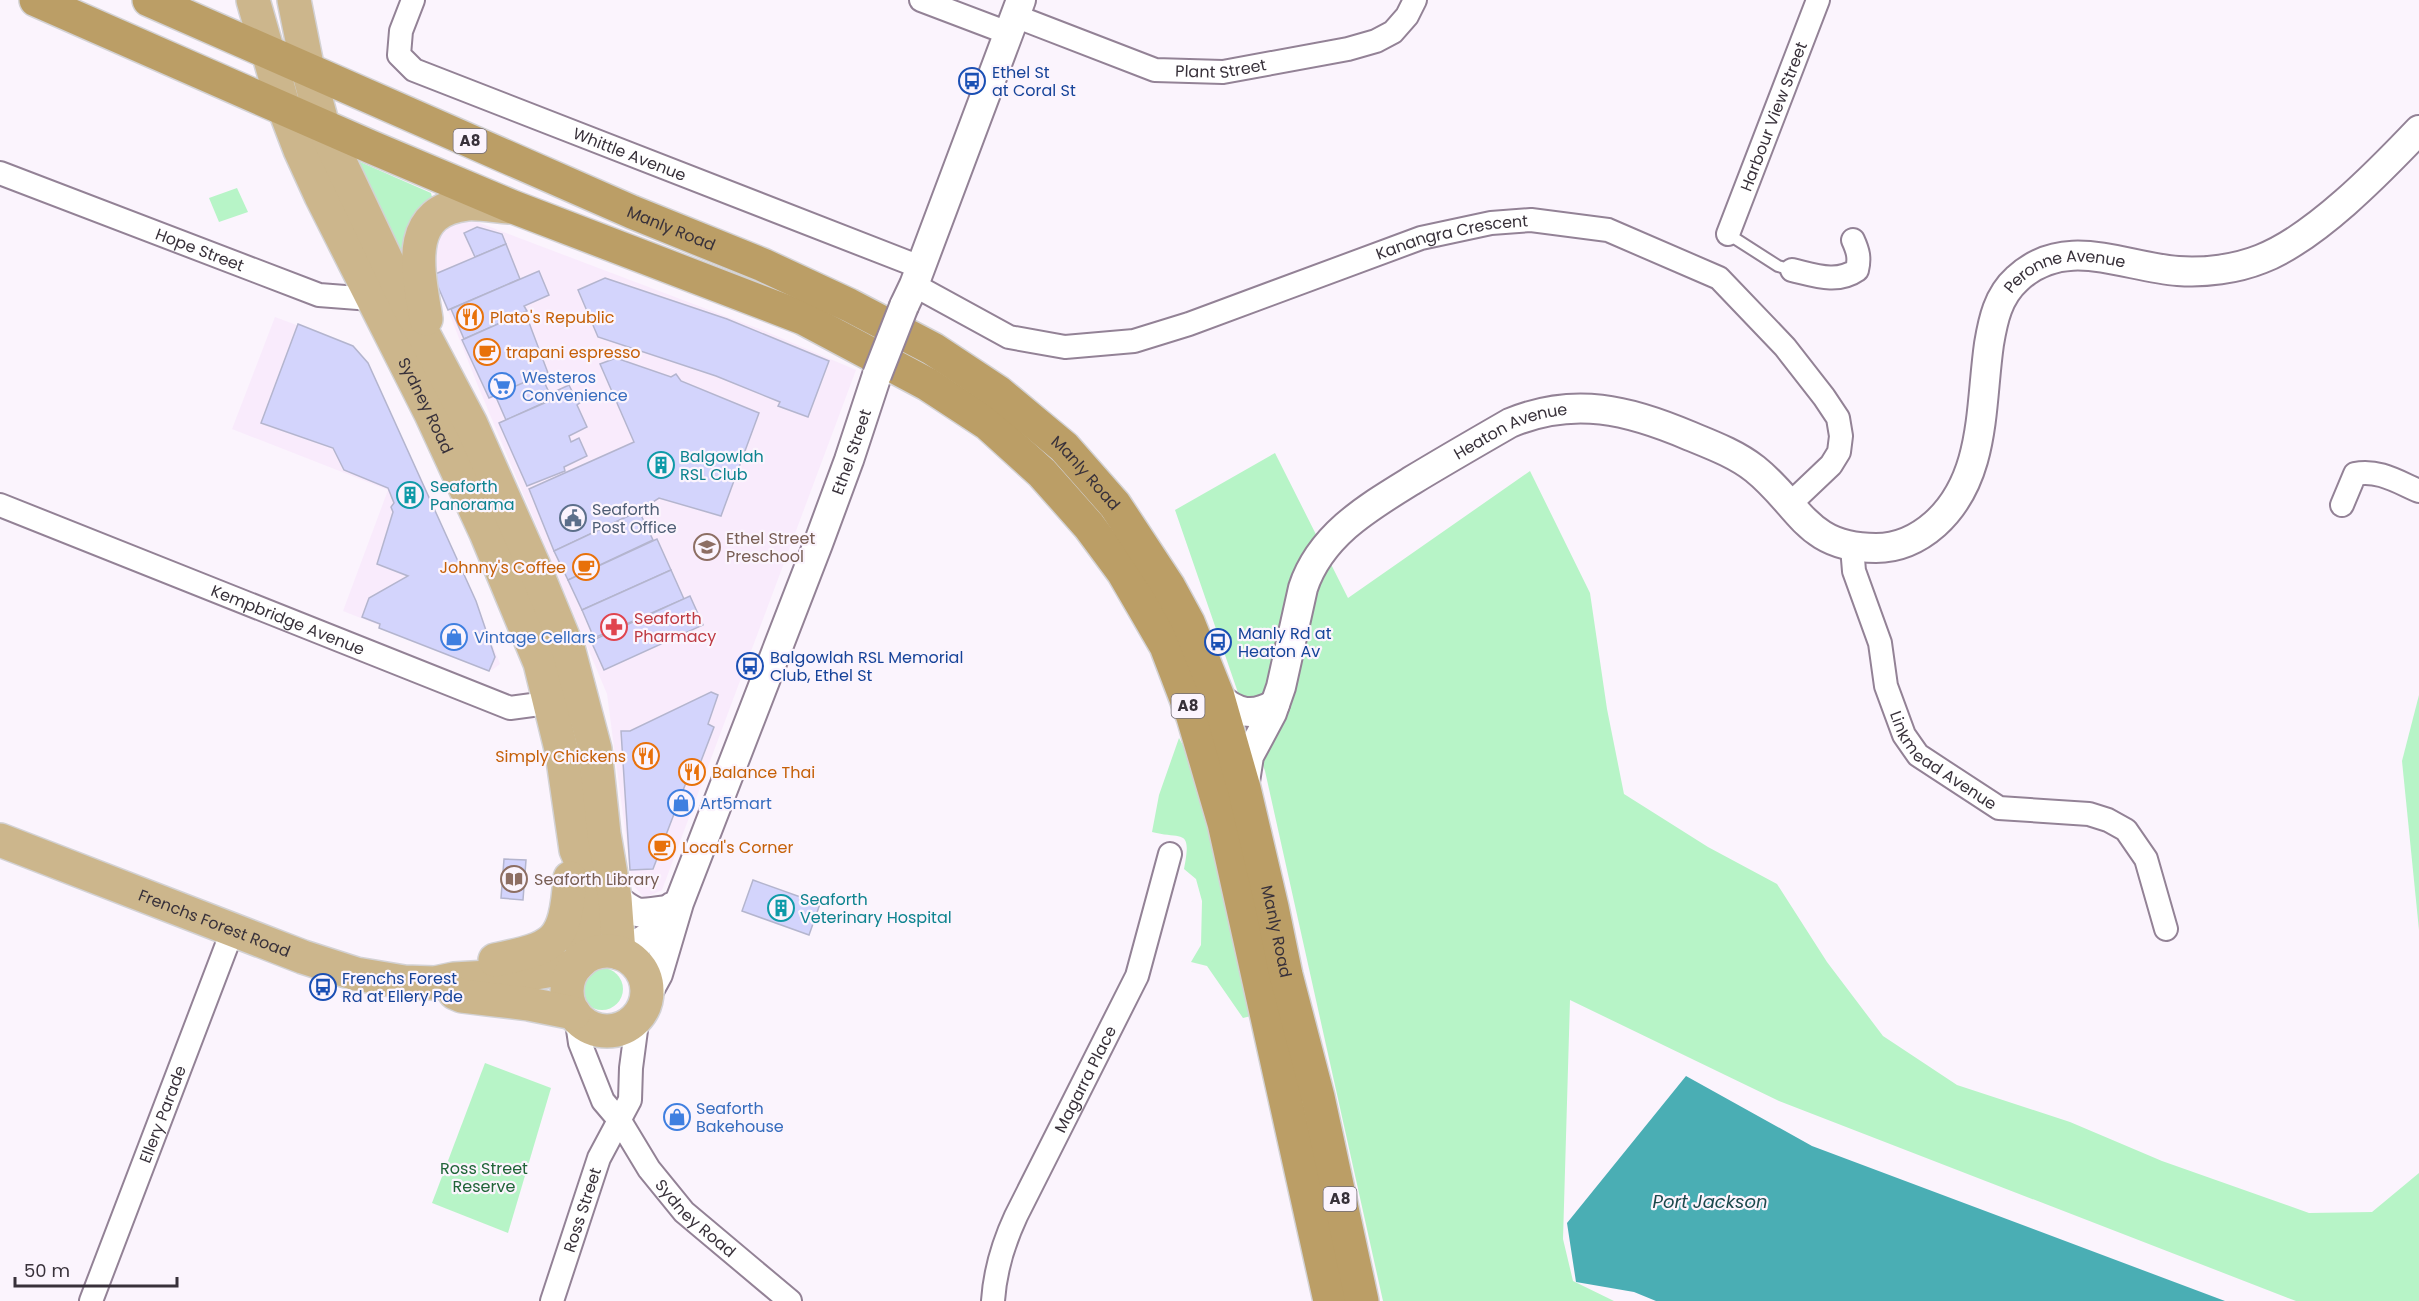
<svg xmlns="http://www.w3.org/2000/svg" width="2419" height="1301" font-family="Poppins,sans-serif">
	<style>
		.built { fill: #f9ebfc }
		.green { fill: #b7f4c7 }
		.water { fill: #4aaeb4 }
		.building { fill: #d3d4fc; stroke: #b4b5ce; stroke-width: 1.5 }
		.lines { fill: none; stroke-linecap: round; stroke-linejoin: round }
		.service-casing { stroke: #938296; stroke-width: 14 }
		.minor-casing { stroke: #938296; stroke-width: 26 }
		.tertiary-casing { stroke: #938296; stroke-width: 32 }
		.primary-casing { stroke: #d3d2d4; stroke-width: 36 }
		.trunk-casing { stroke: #d3d2d4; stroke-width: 36 }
		.service { stroke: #fff; stroke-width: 10 }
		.minor { stroke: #fff; stroke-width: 22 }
		.tertiary { stroke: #fff; stroke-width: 28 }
		.primary { stroke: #ccb68c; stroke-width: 33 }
		.trunk { stroke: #bb9e66; stroke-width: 33 }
		.tertiary-bridge-casing { stroke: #938296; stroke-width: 32; stroke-linecap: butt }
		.tertiary-bridge { stroke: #fff; stroke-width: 28 }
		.labels { text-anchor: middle; stroke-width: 4.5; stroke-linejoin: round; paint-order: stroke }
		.shield { fill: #fbf4fd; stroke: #726c74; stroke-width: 1.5 }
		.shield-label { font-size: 15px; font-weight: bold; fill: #38313a }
		.street-label { font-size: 16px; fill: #38313a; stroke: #fbf4fd }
		.transit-label { font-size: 16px; fill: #164399; stroke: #fbf4fd; text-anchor: start }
		.food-label { font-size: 16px; fill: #c56008; stroke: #fbf4fd; text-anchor: start }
		.shop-label { font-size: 16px; fill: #366cbe; stroke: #fbf4fd; text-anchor: start }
		.culture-label { font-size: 16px; fill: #0d838f; stroke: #fbf4fd; text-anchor: start }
		.service-label { font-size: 16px; fill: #4e5e75; stroke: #fbf4fd; text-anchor: start }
		.education-label { font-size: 16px; fill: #785e54; stroke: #fbf4fd; text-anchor: start }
		.health-label { font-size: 16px; fill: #be3a42; stroke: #fbf4fd; text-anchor: start }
		.park-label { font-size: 16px; fill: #206438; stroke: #fbf4fd }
		.water-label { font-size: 18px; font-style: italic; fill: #1c494c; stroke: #fbf4fd }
	</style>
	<rect width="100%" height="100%" fill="#fbf4fd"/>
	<g class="built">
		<path d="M 464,217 L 767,332 L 856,370 L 662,890 L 644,898 L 632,883 L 607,694 L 478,386 L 430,265 L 439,235 Z"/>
		<path d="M 275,317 L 353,346 L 368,363 L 476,601 L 500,664 L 492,670 L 343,611 L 388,490 L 232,429 Z"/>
	</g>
	<g class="green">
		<path d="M 358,161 L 431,193 L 432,197 L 403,267 Z"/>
		<path d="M 237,188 L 248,212 L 219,222 L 209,198 Z"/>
		<path d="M 1275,453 L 1348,598 L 1530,471 L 1590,593 L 1607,709 L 1624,794 L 1708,847 L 1777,884 L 1827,962 L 1883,1036 L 1957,1085 L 2070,1122 L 2162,1161 L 2309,1213 L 2372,1212 L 2419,1173 L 2419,1301 L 2296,1301 L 1779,1101 L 1570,1000 L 1563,1239 L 1573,1281 L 1614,1301 L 1383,1301 L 1265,771 L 1175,510 Z"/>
		<path d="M 2419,695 L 2419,930 L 2402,761 Z"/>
		<path d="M 1179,738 L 1194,766 L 1251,1016 L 1243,1018 L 1207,966 L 1191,962 L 1201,945 L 1202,901 L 1196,879 L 1184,869 C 1192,827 1183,840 1152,832 L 1159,795 Z"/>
		<circle cx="602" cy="989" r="21"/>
		<path d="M 485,1063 L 551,1088 L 508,1233 L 432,1203 Z"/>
	</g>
	<path class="water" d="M 1686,1076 L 1812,1146 L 2225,1301 L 1656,1301 L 1634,1292 L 1576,1282 L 1567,1223 Z"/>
	<g class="building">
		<path d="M 477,227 L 502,234 L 506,244 L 475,257 L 464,233 Z"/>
		<path d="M 506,244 L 520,279 L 448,310 L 433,275 Z"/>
		<path d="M 539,271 L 549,295 L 524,306 L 527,311 L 464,339 L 451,309 Z"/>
		<path d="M 605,278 L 727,319 L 829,361 L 808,417 L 778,406 L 780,402 L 716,376 L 598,337 L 578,290 Z"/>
		<path d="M 525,312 L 548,373 L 489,398 L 462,340 Z"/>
		<path d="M 298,324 L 353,346 L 368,363 L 476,601 L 495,657 L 489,671 L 379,628 L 380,624 L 362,617 L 369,598 L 408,576 L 377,564 L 393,512 L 391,507 L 394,503 L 388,488 L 344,470 L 333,448 L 261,423 Z"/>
		<path d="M 616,358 L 671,377 L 676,374 L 681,381 L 759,413 L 721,516 L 659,498 L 639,511 L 554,551 L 529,489 L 634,442 L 600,364 Z"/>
		<path d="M 541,375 L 552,399 L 506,420 L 495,395 Z"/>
		<path d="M 569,385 L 574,395 L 577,394 L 581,402 L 577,405 L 587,427 L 569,436 L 571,442 L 579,438 L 587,456 L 564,467 L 565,471 L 527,486 L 499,423 L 556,398 L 554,392 Z"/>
		<path d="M 639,511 L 653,540 L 568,580 L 554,551 Z"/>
		<path d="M 657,539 L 671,570 L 582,610 L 568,580 Z"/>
		<path d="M 671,570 L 684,599 L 594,638 L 582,610 Z"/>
		<path d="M 690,596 L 703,625 L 604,670 L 591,641 Z"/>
		<path d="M 711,692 L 718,695 L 708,724 L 714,727 L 693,782 L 687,780 L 653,869 L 630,870 L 621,731 L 630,731 Z"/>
		<path d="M 504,859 L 526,860 L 523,900 L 501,898 Z"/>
		<path d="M 753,880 L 820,904 L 809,935 L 742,911 Z"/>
	</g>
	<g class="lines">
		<defs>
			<path id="service" d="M 1728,234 L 1778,266 L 1792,270"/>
			<g id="minor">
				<path id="s1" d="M 413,0 L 401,31 L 399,55 L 414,70 L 920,267"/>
				<path d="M 921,0 L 1008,33"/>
				<path id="s2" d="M 1015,16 L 1155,70 L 1223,72 L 1348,49 L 1376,41 L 1393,32 L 1407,16 L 1415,0"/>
				<path id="s3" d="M 0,173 L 319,295 L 384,300"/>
				<path id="s4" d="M 1728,234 L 1818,0"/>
				<path d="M 1792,270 C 1814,275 1837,284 1857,270 C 1860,258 1858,251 1853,240"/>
				<path id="s5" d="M 914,285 L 1009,337 L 1065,347 L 1134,341 L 1189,324 L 1421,238 L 1491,223 L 1531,220 L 1608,230 L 1719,278 L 1785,347 L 1824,397 L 1838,418 L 1841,436 L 1839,452 L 1831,465 L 1790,504"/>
				<path id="s6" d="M 0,505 L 510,708 L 562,701"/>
				<path d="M 2342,505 L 2355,474 C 2378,469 2398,482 2419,491"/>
				<path id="s7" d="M 1852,547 L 1854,571 L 1880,643 L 1886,686 L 1904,735 L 1918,755 L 1999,808 L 2089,814 L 2108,820 L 2126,830 L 2146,859 L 2166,929"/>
				<path id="s8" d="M 576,1016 L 580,1043 L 603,1101 L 620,1121 L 649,1169 L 684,1212 L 790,1301"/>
				<path id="s9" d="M 91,1301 L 233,929"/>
				<path id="s10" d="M 552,1301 L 599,1158 L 630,1100 L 631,1068 L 638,1015"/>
				<path id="s11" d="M 993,1301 C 995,1270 1003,1244 1016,1216 L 1137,976 L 1170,854"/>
			</g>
			<g id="tertiary">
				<path d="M 904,306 L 914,285 L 1021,0"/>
				<path d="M 1218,697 C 1237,714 1253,717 1275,704"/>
				<path id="s12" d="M 1244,788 L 1249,756 L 1272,713 L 1281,687 L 1303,588 C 1320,536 1367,508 1411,481 C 1444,461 1477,442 1510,423 C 1574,396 1629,410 1690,436 C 1712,445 1736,454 1755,469 C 1801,506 1806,548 1876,548 C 1899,548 1918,539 1935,524 C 1986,478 1980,407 1989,344 C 1993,320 1998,296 2017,279 C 2065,234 2123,267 2178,271 C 2205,273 2236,269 2261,259 C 2315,238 2379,172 2419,130"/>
				<path d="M 615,898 C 641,919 639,912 669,910"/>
				<path d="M 621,954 L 648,937 L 672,907"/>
				<path id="s13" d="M 646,996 L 658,974 L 679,903 L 818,544 L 849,460 L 877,375"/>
			</g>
			<g id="primary">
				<path id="s14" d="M 253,0 L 284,108 L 300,150 L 321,196 L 431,414 L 486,533 L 540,663 L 562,753 L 576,850 C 590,879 588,930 580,962"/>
				<path d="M 294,0 L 308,70 L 323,126 L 405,299 L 471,424 L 534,566 L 569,651 L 595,749 L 604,834 L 615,898 L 619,953"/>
				<path d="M 426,319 C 419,274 402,211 467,204 C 480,203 495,206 509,207"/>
				<path id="s15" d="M 0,840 L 303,957 L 356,974 L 404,982 L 435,983 L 454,979 L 524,975 L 576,966"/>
				<circle cx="607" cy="991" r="40"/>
				<path d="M 495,960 C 556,947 565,944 570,878"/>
				<path d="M 455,993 L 462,996 L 529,1004 L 574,1013"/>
			</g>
			<g id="trunk">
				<path d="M 36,0 L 371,147 L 513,207 L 803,318 L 927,384 L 988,424 L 1042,473 L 1089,526 L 1123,572 L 1166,646 L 1193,717 L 1224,823 L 1330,1301"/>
				<path id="s16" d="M 149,0 L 632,212 L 763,265 L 849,305 L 933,349 L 998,392 L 1064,447 L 1115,505 L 1169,587 L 1188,622 L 1218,697 L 1244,788 L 1272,907 L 1286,975 L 1318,1097 L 1362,1301"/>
			</g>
		</defs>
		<use href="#service" class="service-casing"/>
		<use href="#minor" class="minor-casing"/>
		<use href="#tertiary" class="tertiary-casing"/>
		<use href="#primary" class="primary-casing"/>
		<use href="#trunk" class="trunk-casing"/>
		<use href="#service" class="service"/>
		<use href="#minor" class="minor"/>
		<use href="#tertiary" class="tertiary"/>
		<use href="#primary" class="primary"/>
		<use href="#trunk" class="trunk"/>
		<defs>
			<path id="tertiary-bridge" d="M 877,375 L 904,306"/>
		</defs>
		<use href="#tertiary-bridge" class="tertiary-bridge-casing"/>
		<use href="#tertiary-bridge" class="tertiary-bridge"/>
	</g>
	<defs>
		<symbol id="bus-ring" viewBox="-11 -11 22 22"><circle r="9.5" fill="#fbf4fd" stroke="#1a4fb4" stroke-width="1.5"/><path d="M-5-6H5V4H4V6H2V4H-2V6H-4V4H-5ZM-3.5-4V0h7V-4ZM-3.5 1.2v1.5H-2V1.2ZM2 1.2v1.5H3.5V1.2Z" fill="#1a4fb4"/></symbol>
		<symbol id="restaurant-ring" viewBox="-11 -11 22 22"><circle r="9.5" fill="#fbf4fd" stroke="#e8710a" stroke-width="1.5"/><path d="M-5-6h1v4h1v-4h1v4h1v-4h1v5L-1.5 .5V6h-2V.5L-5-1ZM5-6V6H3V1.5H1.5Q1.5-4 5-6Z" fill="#e8710a"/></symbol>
		<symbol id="cafe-ring" viewBox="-11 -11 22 22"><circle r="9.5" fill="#fbf4fd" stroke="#e8710a" stroke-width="1.5"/><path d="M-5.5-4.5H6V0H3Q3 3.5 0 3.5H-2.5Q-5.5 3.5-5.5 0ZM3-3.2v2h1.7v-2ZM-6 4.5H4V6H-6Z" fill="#e8710a"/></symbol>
		<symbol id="supermarket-ring" viewBox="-11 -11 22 22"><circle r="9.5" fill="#fbf4fd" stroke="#3f7fe0" stroke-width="1.5"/><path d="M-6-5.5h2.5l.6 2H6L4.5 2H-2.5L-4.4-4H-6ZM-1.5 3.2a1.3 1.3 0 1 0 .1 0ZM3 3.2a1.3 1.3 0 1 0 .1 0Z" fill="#3f7fe0"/></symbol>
		<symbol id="building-ring" viewBox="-11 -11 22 22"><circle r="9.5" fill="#fbf4fd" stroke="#0f9aa8" stroke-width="1.5"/><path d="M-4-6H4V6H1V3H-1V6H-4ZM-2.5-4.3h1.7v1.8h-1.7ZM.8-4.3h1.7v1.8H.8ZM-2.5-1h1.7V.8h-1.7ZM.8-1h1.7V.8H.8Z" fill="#0f9aa8"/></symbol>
		<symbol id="civic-ring" viewBox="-11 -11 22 22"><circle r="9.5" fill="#fbf4fd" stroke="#5c6f8a" stroke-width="1.5"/><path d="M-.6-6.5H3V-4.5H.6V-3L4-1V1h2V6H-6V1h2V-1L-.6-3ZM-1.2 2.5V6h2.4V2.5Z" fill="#5c6f8a"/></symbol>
		<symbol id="school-ring" viewBox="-11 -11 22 22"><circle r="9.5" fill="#fbf4fd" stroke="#8d6e63" stroke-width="1.5"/><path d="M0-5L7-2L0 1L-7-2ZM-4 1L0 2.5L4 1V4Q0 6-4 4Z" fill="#8d6e63"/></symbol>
		<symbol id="pharmacy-ring" viewBox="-11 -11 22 22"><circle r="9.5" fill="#fbf4fd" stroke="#e0444e" stroke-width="1.5"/><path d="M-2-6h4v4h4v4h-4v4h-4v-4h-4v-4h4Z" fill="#e0444e"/></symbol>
		<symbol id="shop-ring" viewBox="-11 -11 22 22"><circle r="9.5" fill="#fbf4fd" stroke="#3f7fe0" stroke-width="1.5"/><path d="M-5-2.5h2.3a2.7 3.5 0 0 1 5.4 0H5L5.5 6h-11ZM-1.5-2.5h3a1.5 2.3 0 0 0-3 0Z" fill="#3f7fe0"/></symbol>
		<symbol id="library-ring" viewBox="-11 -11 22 22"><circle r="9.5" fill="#fbf4fd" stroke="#8d6e63" stroke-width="1.5"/><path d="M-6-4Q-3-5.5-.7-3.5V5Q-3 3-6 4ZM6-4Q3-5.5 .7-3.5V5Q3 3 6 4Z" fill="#8d6e63"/></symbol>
	</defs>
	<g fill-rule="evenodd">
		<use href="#bus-ring" x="957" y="66" width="30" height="30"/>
		<use href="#restaurant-ring" x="455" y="302" width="30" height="30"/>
		<use href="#cafe-ring" x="472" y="337" width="30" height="30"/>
		<use href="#supermarket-ring" x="487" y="371" width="30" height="30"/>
		<use href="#building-ring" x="646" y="450" width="30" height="30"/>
		<use href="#building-ring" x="395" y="480" width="30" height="30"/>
		<use href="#civic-ring" x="558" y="503" width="30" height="30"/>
		<use href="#school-ring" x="692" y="532" width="30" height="30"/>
		<use href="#cafe-ring" x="571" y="552" width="30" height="30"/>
		<use href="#pharmacy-ring" x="599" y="612" width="30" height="30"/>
		<use href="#shop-ring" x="439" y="622" width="30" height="30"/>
		<use href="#bus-ring" x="1203" y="627" width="30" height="30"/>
		<use href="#bus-ring" x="735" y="651" width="30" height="30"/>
		<use href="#restaurant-ring" x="631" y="741" width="30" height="30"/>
		<use href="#restaurant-ring" x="677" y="757" width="30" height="30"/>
		<use href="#shop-ring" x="666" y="788" width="30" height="30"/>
		<use href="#cafe-ring" x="647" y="832" width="30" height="30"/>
		<use href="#library-ring" x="499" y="864" width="30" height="30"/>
		<use href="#building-ring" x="766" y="893" width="30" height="30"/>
		<use href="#bus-ring" x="308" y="972" width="30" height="30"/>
		<use href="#shop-ring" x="662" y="1102" width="30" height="30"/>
	</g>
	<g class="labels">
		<g class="shield">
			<rect x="453.5" y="129" width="33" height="24" rx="4.5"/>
			<rect x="1171.5" y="694" width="33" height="24" rx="4.5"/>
			<rect x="1323.5" y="1187" width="33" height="24" rx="4.5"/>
		</g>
		<g class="shield-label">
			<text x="470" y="146">A8</text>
			<text x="1188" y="711">A8</text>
			<text x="1340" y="1204">A8</text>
		</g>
		<g class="street-label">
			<text dy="6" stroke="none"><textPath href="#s2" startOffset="216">Plant Street</textPath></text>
			<text dy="6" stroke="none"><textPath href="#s4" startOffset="126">Harbour View Street</textPath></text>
			<text dy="6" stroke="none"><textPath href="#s1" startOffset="310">Whittle Avenue</textPath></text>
			<text dy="6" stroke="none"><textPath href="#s16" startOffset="570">Manly Road</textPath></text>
			<text dy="6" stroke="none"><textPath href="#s5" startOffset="570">Kanangra Crescent</textPath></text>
			<text dy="6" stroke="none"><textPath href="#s3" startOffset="214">Hope Street</textPath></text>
			<text dy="6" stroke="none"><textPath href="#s12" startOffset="1270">Peronne Avenue</textPath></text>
			<text dy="6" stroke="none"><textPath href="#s14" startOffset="442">Sydney Road</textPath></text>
			<text dy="6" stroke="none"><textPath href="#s12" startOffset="478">Heaton Avenue</textPath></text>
			<text dy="6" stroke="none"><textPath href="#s13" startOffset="582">Ethel Street</textPath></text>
			<text dy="6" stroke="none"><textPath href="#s16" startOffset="1056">Manly Road</textPath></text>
			<text dy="6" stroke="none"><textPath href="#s6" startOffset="310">Kempbridge Avenue</textPath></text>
			<text dy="6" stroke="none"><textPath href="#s7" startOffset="242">Linkmead Avenue</textPath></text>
			<text dy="6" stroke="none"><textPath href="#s15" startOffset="230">Frenchs Forest Road</textPath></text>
			<text dy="6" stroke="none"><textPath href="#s16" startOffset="1560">Manly Road</textPath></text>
			<text dy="6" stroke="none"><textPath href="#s11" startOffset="242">Magarra Place</textPath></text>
			<text dy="6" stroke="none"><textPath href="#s9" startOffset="200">Ellery Parade</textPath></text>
			<text dy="6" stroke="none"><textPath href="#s10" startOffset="96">Ross Street</textPath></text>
			<text dy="6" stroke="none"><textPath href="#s8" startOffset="240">Sydney Road</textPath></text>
		</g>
		<g class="transit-label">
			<text x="992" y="78">Ethel St<tspan x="992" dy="18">at Coral St</tspan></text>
			<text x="1238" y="639">Manly Rd at<tspan x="1238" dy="18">Heaton Av</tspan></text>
			<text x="770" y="663">Balgowlah RSL Memorial<tspan x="770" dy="18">Club, Ethel St</tspan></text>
			<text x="342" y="984">Frenchs Forest<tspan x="342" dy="18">Rd at Ellery Pde</tspan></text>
		</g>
		<g class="food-label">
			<text x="490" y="323">Plato's Republic</text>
			<text x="506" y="358">trapani espresso</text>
			<text x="566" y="573" text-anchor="end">Johnny's Coffee</text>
			<text x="626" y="762" text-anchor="end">Simply Chickens</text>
			<text x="712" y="778">Balance Thai</text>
			<text x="682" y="853">Local's Corner</text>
		</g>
		<g class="shop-label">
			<text x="522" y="383">Westeros<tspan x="522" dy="18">Convenience</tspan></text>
			<text x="474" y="643">Vintage Cellars</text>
			<text x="700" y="809">Art5mart</text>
			<text x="696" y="1114">Seaforth<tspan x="696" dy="18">Bakehouse</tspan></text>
		</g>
		<g class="culture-label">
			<text x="680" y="462">Balgowlah<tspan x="680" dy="18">RSL Club</tspan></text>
			<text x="430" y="492">Seaforth<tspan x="430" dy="18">Panorama</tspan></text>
			<text x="800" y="905">Seaforth<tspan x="800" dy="18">Veterinary Hospital</tspan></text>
		</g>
		<g class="service-label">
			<text x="592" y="515">Seaforth<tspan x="592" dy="18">Post Office</tspan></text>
		</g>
		<g class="education-label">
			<text x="726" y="544">Ethel Street<tspan x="726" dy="18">Preschool</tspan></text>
			<text x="534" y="885">Seaforth Library</text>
		</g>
		<g class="health-label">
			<text x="634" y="624">Seaforth<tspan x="634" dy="18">Pharmacy</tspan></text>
		</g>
		<g class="park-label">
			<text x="484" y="1174">Ross Street<tspan x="484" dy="18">Reserve</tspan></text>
		</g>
		<g class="water-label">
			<text x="1710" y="1208">Port Jackson</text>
		</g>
	</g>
	<path d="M15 1277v9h162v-9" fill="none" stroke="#38313a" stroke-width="3"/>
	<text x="24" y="1277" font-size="18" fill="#38313a" stroke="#fbf4fd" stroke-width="4.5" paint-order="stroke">50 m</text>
</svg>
